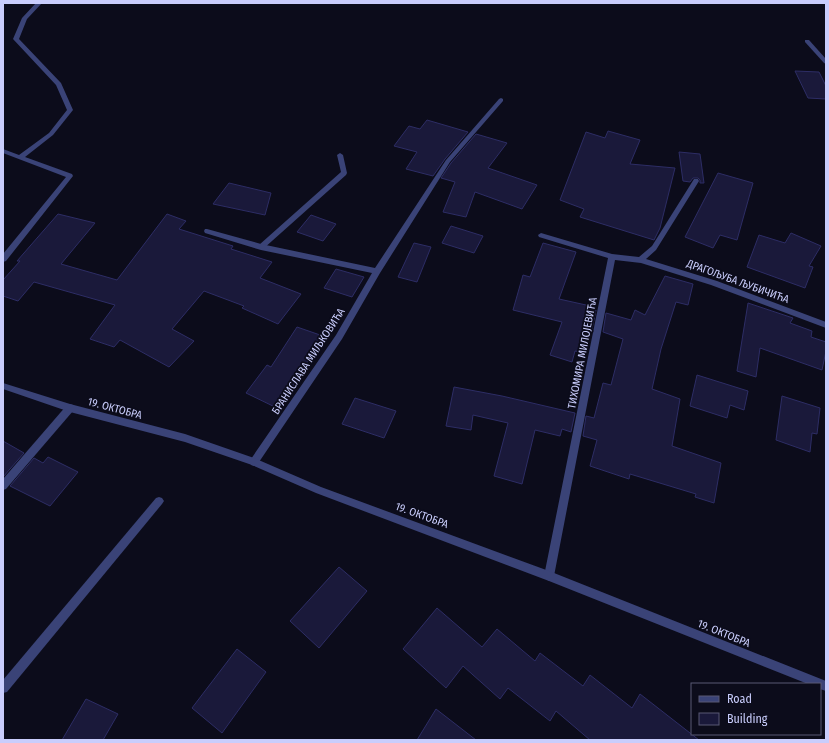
<svg xmlns="http://www.w3.org/2000/svg" width="829" height="743" font-family="'Fira Sans Condensed',sans-serif">
	<style>
		.building { fill: #1a193a; stroke: #2d2d65 }
		.lines { fill: none; stroke-linecap: round; stroke-linejoin: round }
		.service { fill: #3a4377; fill-rule: evenodd }
		.minor { fill: #3a4377; fill-rule: evenodd }
		.tertiary { fill: #3a4377; fill-rule: evenodd }
		.labels { text-anchor: middle; stroke-width: 3.5; stroke-linejoin: round; paint-order: stroke }
		.street-label { font-size: 11px; fill: #c9cdfc; stroke: #0c0c1b }
	</style>
	<rect width="100%" height="100%" fill="#0c0c1b"/>
	<g class="building">
		<path d="M 795,71 L 819,72 L 826,86 L 826,99 L 808,98 Z"/>
		<path d="M 427,120 L 468,132 L 445,159 L 433,176 L 406,169 L 417,152 L 394,146 L 409,126 L 420,129 Z"/>
		<path d="M 608,131 L 640,140 L 630,164 L 675,168 L 660,228 L 654,240 L 580,217 L 584,209 L 560,200 L 586,132 L 605,138 Z"/>
		<path d="M 476,134 L 507,143 L 488,168 L 537,185 L 522,209 L 475,192 L 466,217 L 443,212 L 455,182 L 441,178 L 451,163 Z"/>
		<path d="M 679,152 L 700,154 L 704,183 L 700,183 L 700,180 L 698,178 L 693,178 L 690,182 L 683,181 Z"/>
		<path d="M 718,173 L 753,183 L 737,240 L 720,235 L 713,248 L 685,237 Z"/>
		<path d="M 229,183 L 271,193 L 265,215 L 213,204 Z"/>
		<path d="M 58,214 L 95,223 L 61,264 L 117,280 L 167,214 L 186,221 L 179,229 L 233,246 L 231,249 L 272,262 L 260,278 L 301,294 L 278,324 L 242,308 L 244,306 L 204,291 L 172,329 L 194,341 L 169,367 L 120,340 L 114,347 L 90,339 L 115,305 L 34,282 L 18,301 L 3,296 L 3,280 L 20,261 L 17,261 Z"/>
		<path d="M 311,215 L 336,224 L 323,241 L 297,232 Z"/>
		<path d="M 451,226 L 483,236 L 474,253 L 442,243 Z"/>
		<path d="M 791,233 L 821,246 L 809,266 L 813,267 L 805,288 L 747,267 L 759,235 L 785,243 Z"/>
		<path d="M 414,243 L 431,247 L 417,282 L 398,277 Z"/>
		<path d="M 543,243 L 576,252 L 559,299 L 586,305 L 596,310 L 592,329 L 588,327 L 580,352 L 575,351 L 572,362 L 550,355 L 562,322 L 513,310 L 523,275 L 530,277 Z"/>
		<path d="M 336,269 L 364,277 L 352,297 L 324,288 Z"/>
		<path d="M 665,276 L 693,284 L 688,305 L 676,302 L 661,349 L 652,389 L 680,399 L 672,446 L 721,463 L 714,503 L 695,497 L 696,494 L 630,474 L 629,479 L 590,466 L 597,440 L 583,436 L 586,416 L 594,418 L 603,383 L 611,385 L 623,339 L 603,332 L 606,313 L 631,320 L 635,310 L 645,315 Z"/>
		<path d="M 748,303 L 793,318 L 790,323 L 812,331 L 811,337 L 826,342 L 826,351 L 822,370 L 760,348 L 756,377 L 737,371 Z"/>
		<path d="M 297,327 L 323,336 L 297,379 L 298,379 L 277,408 L 246,393 L 267,365 L 271,367 Z"/>
		<path d="M 697,375 L 748,391 L 744,410 L 730,405 L 727,418 L 690,406 Z"/>
		<path d="M 454,387 L 502,396 L 575,413 L 571,432 L 562,429 L 560,436 L 535,430 L 522,484 L 494,476 L 508,423 L 473,415 L 471,430 L 446,426 Z"/>
		<path d="M 782,396 L 820,408 L 817,434 L 812,433 L 810,452 L 776,440 Z"/>
		<path d="M 355,398 L 396,411 L 384,438 L 342,424 Z"/>
		<path d="M 3,441 L 24,453 L 3,477 Z"/>
		<path d="M 48,457 L 78,472 L 50,506 L 10,486 L 34,458 L 43,463 Z"/>
		<path d="M 339,567 L 367,591 L 319,648 L 290,621 Z"/>
		<path d="M 437,608 L 482,647 L 497,629 L 535,661 L 540,653 L 583,686 L 590,675 L 632,708 L 640,694 L 699,740 L 590,740 L 556,711 L 550,721 L 508,688 L 500,699 L 463,666 L 446,688 L 403,649 Z"/>
		<path d="M 237,649 L 266,672 L 222,733 L 192,708 Z"/>
		<path d="M 86,699 L 118,714 L 103,740 L 62,740 Z"/>
		<path d="M 436,709 L 476,740 L 417,740 Z"/>
	</g>
	<g class="lines">
		<g class="service">
			<path d="M 340,153 L 343,155 L 347,173 L 346,175 L 263,249 L 259,249 L 257,247 L 259,245 L 341,172 L 337,155 Z"/>
			<path d="M 159,497 L 162,498 L 164,501 L 162,504 L 7,692 L 3,693 L 3,680 L 156,498 Z"/>
		</g>
		<g class="minor">
			<path d="M 36,3 L 42,3 L 27,19 L 19,39 L 61,83 L 73,110 L 53,135 L 25,157 L 72,174 L 73,176 L 6,261 L 3,262 L 3,254 L 66,177 L 3,153 L 3,149 L 19,155 L 49,133 L 67,110 L 56,85 L 13,39 L 22,18 Z"/>
			<path d="M 805,40 L 809,40 L 826,59 L 826,64 L 824,63 L 805,42 Z"/>
			<path d="M 501,98 L 503,99 L 503,101 L 450,162 L 380,273 L 342,339 L 257,465 L 254,466 L 251,465 L 250,462 L 251,459 L 336,335 L 372,273 L 261,250 L 205,233 L 204,231 L 205,229 L 207,229 L 261,244 L 375,268 L 446,160 L 499,99 Z"/>
			<path d="M 694,179 L 698,179 L 699,181 L 656,250 L 646,259 L 717,281 L 826,322 L 826,328 L 711,285 L 641,263 L 615,260 L 554,576 L 552,579 L 549,581 L 546,579 L 544,576 L 608,258 L 539,237 L 538,235 L 541,233 L 612,254 L 639,257 L 652,246 Z"/>
			<path d="M 70,404 L 73,405 L 74,408 L 73,411 L 6,489 L 3,490 L 3,479 L 67,405 Z"/>
		</g>
		<path class="tertiary" d="M 3,383 L 70,404 L 185,434 L 254,458 L 321,487 L 549,571 L 826,681 L 826,691 L 820,689 L 820,684 L 808,684 L 549,581 L 316,493 L 252,465 L 185,442 L 70,412 L 3,389 Z"/>
	</g>
	<g class="labels">
		<g class="street-label">
			<text transform="translate(738 281) rotate(20)" y="4">ДРАГОЉУБА ЉУБИЧИЋА</text>
			<text transform="translate(582 353) rotate(-79)" y="4">ТИХОМИРА МИЛОЈЕВИЋА</text>
			<text transform="translate(308 361) rotate(-57)" y="4">БРАНИСЛАВА МИЉКОВИЋА</text>
			<text transform="translate(115 408) rotate(15)" y="4">19. ОКТОБРА</text>
			<text transform="translate(422 515) rotate(20)" y="4">19. ОКТОБРА</text>
			<text transform="translate(724 633) rotate(22)" y="4">19. ОКТОБРА</text>
		</g>
	</g>
	<rect width="829" height="743" fill="none" stroke="#c9cdfc" stroke-width="8"/>
	<rect x="691" y="683" width="130" height="52" fill="#0c0c1b" stroke="#585975"/>
	<rect x="699" y="696" width="20" height="6" fill="#3a4377" stroke="#585975"/>
	<text x="727" y="703" font-size="12" fill="#c9cdfc">Road</text>
	<rect x="699" y="713" width="20" height="12" fill="#1a193a" stroke="#585975"/>
	<text x="727" y="723" font-size="12" fill="#c9cdfc">Building</text>
</svg>
